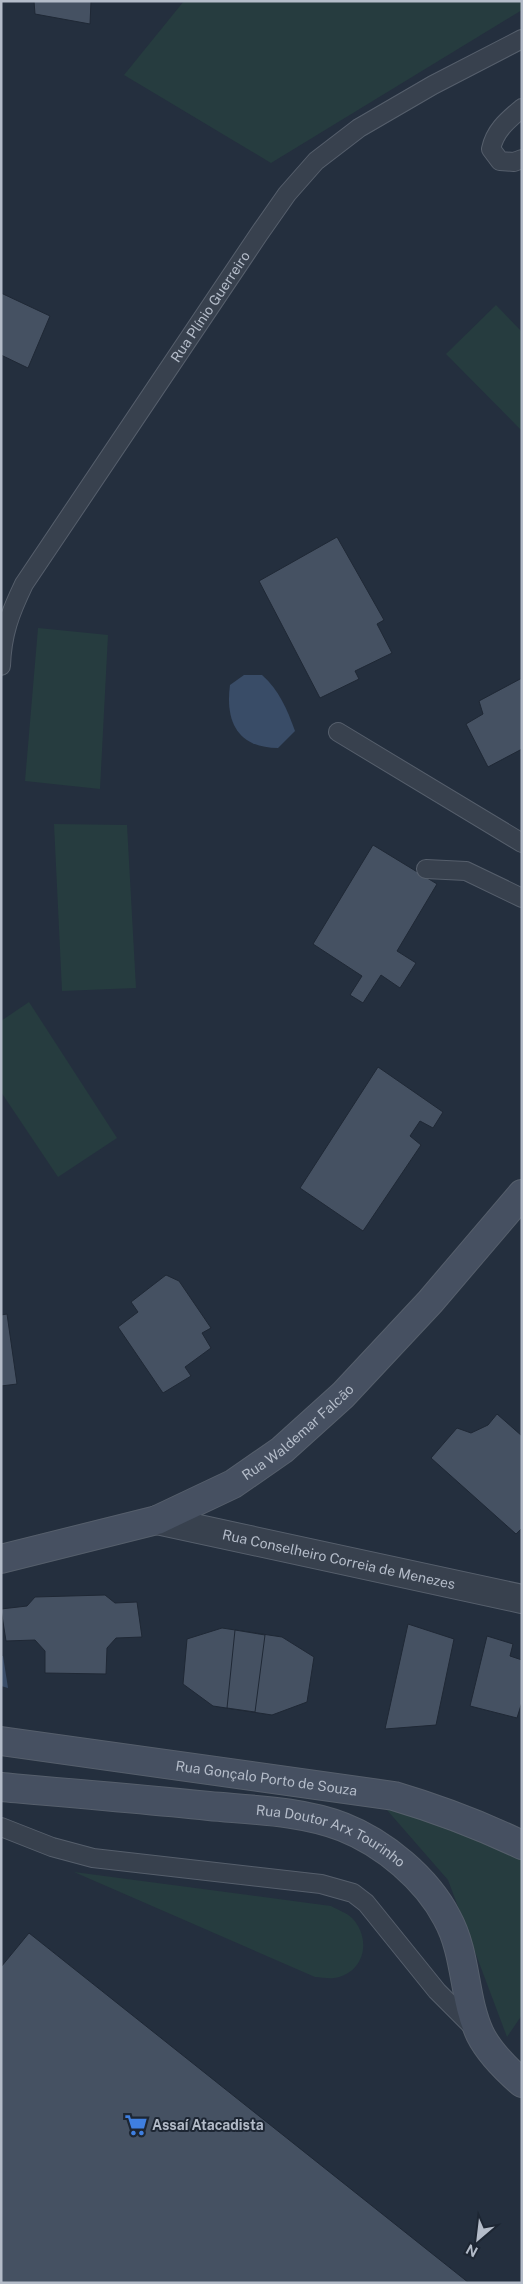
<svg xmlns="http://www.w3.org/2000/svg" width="523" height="2284" font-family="'Public Sans',sans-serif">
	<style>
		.green { fill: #263c3f }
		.water { fill: #394c67 }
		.building { fill: #455162; stroke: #1f2835 }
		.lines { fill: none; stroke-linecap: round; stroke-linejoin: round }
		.lane-casing { stroke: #565f6c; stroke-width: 20 }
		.street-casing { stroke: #565f6c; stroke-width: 30 }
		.secondary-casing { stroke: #565f6c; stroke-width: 30 }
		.lane { stroke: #38414e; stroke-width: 18 }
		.street { stroke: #38414e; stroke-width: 28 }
		.secondary { stroke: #465061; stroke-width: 28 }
		.labels { text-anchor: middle; stroke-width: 4; stroke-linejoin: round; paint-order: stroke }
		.street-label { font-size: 14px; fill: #b4bcc9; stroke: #1d2633 }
		.poi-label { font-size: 14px; font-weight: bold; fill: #b4bcc9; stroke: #1d2633; text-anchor: start }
	</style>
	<rect width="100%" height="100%" fill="#242f3e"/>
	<g class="green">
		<path d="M 184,1 L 522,1 L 522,10 L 271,163 L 124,75 Z"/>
		<path d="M 496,305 L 522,332 L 522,431 L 446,354 Z"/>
		<path d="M 38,628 L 108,635 L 100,789 L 25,781 Z"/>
		<path d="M 54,824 L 127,825 L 136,988 L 62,991 Z"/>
		<path d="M 29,1002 L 117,1138 L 58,1177 L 1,1092 L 1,1021 Z"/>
		<path d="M 380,1802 L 522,1854 L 522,2015 L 507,2037 L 448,1880 Z"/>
		<path d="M 74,1872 L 331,1906 C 338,1910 347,1913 352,1918 C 372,1939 365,1973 334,1978 C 328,1979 321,1977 315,1977 Z"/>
	</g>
	<g class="water">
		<path d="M 244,675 L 262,675 C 279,690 287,709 295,731 L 278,748 C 238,748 225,722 230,685 Z"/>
		<path d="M 1,1656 L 3,1656 L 8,1688 L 1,1686 Z"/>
	</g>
	<g class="building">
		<path d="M 34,1 L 91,1 L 90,24 L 35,14 Z"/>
		<path d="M 1,293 L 50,316 L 28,368 L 1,355 Z"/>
		<path d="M 337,537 L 384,620 L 377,624 L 392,653 L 355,671 L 359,679 L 320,698 L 259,581 Z"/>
		<path d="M 522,678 L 522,749 L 488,767 L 466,724 L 483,714 L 479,701 Z"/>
		<path d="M 373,845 L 437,884 L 397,951 L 416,963 L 400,988 L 381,975 L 363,1003 L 350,995 L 362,976 L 313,944 Z"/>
		<path d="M 378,1067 L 443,1112 L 433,1128 L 420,1121 L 410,1136 L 421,1145 L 363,1231 L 300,1188 Z"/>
		<path d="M 166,1275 L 179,1281 L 211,1328 L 202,1333 L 211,1348 L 185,1367 L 191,1376 L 163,1393 L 118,1327 L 138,1312 L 131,1302 Z"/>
		<path d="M 7,1314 L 17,1384 L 1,1386 L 1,1315 Z"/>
		<path d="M 497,1414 L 522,1436 L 522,1528 L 516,1534 L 431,1458 L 457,1428 L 471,1433 L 488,1425 Z"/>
		<path d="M 105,1595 L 115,1603 L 137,1602 L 142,1637 L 116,1638 L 107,1648 L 106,1674 L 45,1673 L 45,1651 L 35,1640 L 6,1641 L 1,1609 L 27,1606 L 35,1597 Z"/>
		<path d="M 408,1624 L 454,1639 L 436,1725 L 385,1729 Z"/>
		<path d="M 222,1628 L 282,1637 L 314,1657 L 307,1702 L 272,1715 L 213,1706 L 183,1684 L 187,1639 Z"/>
		<path d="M 235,1630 L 265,1635 L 255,1712 L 227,1708 Z"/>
		<path d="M 487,1636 L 513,1644 L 510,1656 L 522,1660 L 522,1702 L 517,1718 L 470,1706 Z"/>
		<path d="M 29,1933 L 469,2283 L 1,2283 L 1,1967 Z"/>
	</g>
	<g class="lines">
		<defs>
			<g id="lane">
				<path d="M 522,108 C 508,120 495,130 491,149 L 500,161 L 514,162 L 522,159"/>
				<path id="s1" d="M 1,666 C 2,634 10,613 24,584 L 259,234 L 287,194 L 316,161 L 359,128 L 433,85 L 522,39"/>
				<path d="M 338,732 L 522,843"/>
				<path d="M 426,869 L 466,871 L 522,898"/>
				<path d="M 1,1827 L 52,1847 L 93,1858 L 321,1884 L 353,1893 L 366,1903 L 437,1991 L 474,2028"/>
			</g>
			<g id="street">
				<path id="s2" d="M 157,1520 L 522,1599"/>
			</g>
			<g id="secondary">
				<path id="s3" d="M 1,1559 L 157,1520 L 233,1484 L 282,1450 L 343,1395 L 430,1302 L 522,1194"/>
				<path id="s4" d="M 1,1741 L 394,1796 C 438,1809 480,1825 522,1845"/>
				<path id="s5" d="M 1,1787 C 70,1793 140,1799 209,1806 C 253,1810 302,1811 343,1827 C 384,1843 427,1879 447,1918 C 467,1954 463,1997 480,2034 C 489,2052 507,2070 522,2083"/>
			</g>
		</defs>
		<use href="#lane" class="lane-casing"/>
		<use href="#street" class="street-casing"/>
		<use href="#secondary" class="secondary-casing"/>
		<use href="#lane" class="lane"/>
		<use href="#street" class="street"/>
		<use href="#secondary" class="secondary"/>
	</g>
	<defs>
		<symbol id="supermarket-bare" viewBox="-9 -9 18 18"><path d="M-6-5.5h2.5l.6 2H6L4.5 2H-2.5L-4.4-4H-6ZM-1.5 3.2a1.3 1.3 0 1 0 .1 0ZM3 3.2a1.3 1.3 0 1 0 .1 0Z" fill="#3f7fe0" stroke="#1d2633" stroke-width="2.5" paint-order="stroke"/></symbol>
	</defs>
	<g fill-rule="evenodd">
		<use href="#supermarket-bare" x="120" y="2109" width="32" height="32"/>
	</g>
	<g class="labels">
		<g class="street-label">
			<text dy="5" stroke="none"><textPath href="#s1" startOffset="420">Rua Plínio Guerreiro</textPath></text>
			<text dy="5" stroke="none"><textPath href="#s3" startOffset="328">Rua Waldemar Falcão</textPath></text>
			<text dy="5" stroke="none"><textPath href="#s2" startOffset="186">Rua Conselheiro Correia de Menezes</textPath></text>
			<text dy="5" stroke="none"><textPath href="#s4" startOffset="268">Rua Gonçalo Porto de Souza</textPath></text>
			<text dy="5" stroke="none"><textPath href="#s5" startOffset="336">Rua Doutor Arx Tourinho</textPath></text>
		</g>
		<g class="poi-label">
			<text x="152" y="2130">Assaí Atacadista</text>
		</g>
	</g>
	<rect width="523" height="2284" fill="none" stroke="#b4bcc9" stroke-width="5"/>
	<g transform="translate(478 2239) rotate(208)" stroke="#1d2633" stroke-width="4" paint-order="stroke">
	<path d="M0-4L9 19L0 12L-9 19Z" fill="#b4bcc9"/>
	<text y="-8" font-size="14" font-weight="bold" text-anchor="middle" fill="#b4bcc9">N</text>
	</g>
</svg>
